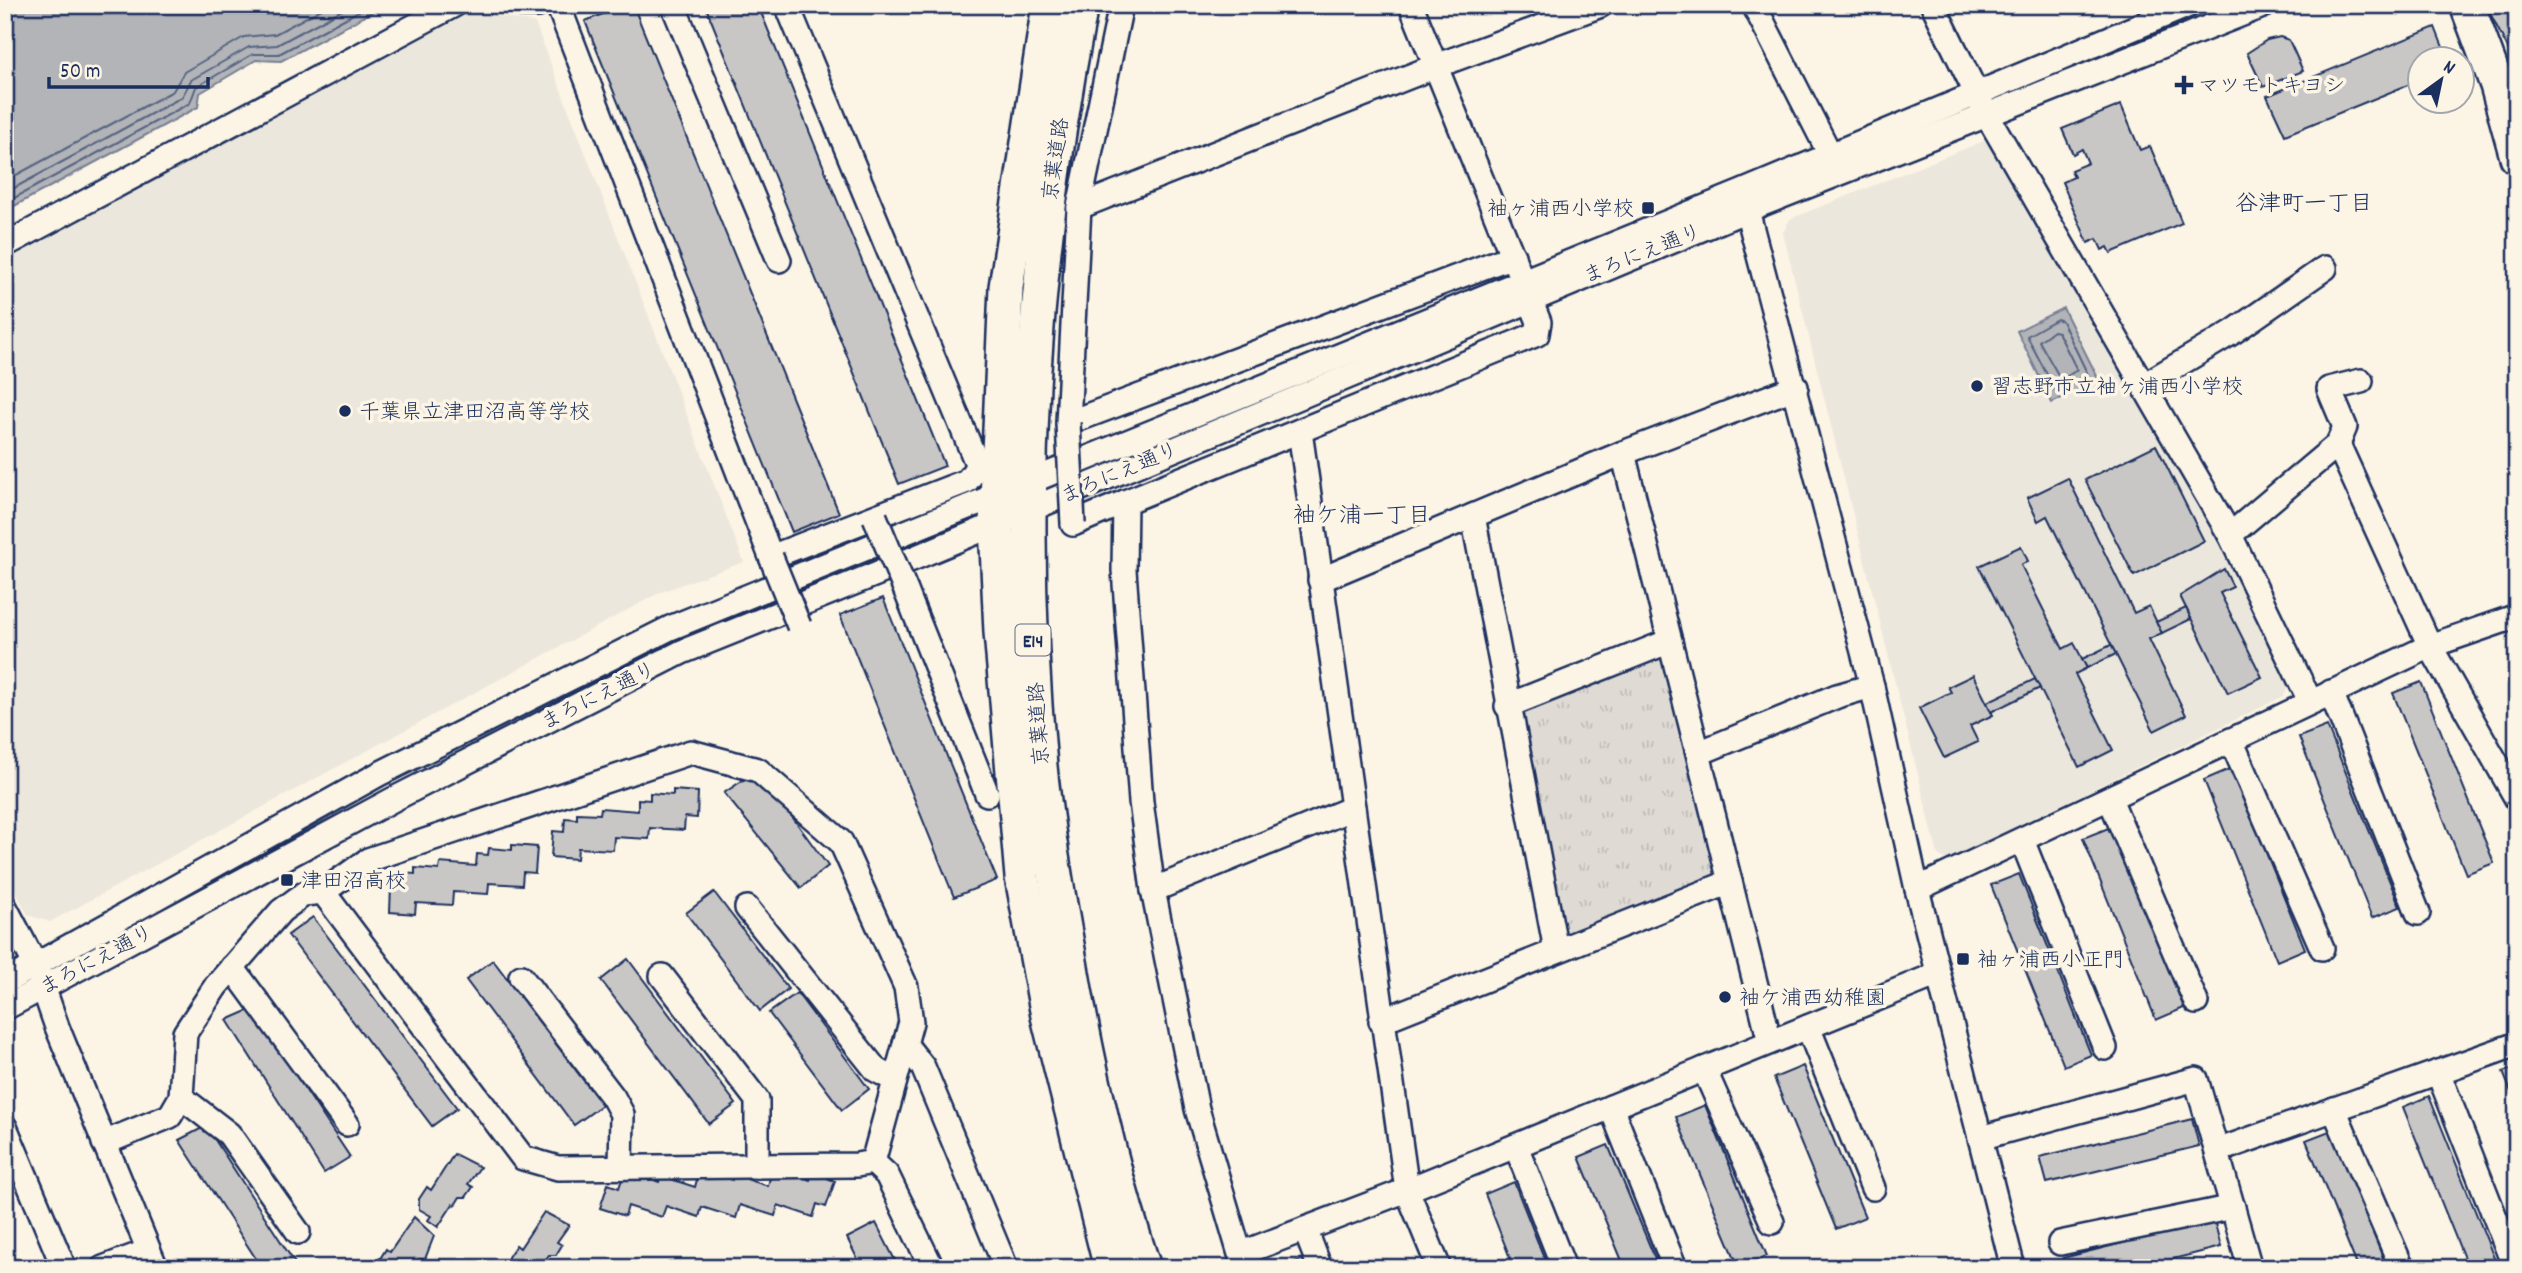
<svg xmlns="http://www.w3.org/2000/svg" width="2522" height="1273" font-family="Dekko,'Klee One',sans-serif">
	<style>
		.built { fill: #ece7dc }
		.park { fill: url(#park-tufts); stroke: #7d8599; stroke-width: 2 }
		.water { fill: #b2b4b8; stroke: #767f94; stroke-width: 2 }
		.lines { fill: none; stroke-linecap: round; stroke-linejoin: round }
		.shore { stroke: #576482; stroke-width: 2 }
		.building { fill: #c8c7c6; stroke: #1b2f5e; stroke-width: 2 }
		.minor-casing { stroke: #1b2f5e; stroke-width: 28 }
		.highway-casing { stroke: #1b2f5e; stroke-width: 38 }
		.minor { stroke: #fcf5e5; stroke-width: 23 }
		.highway { stroke: #fcf5e5; stroke-width: 33 }
		.minor-bridge-casing { stroke: #1b2f5e; stroke-width: 28; stroke-linecap: butt }
		.minor-bridge { stroke: #fcf5e5; stroke-width: 23 }
		.poi-dot { fill: #1b2f5e; stroke: #fcf5e5; stroke-width: 2.5 }
		.labels { text-anchor: middle; stroke-width: 7; stroke-linejoin: round; paint-order: stroke }
		.shield { fill: #fcf5e5; stroke: #5e6a86; stroke-width: 2 }
		.shield-label { font-size: 19px; font-weight: bold; fill: #1b2f5e }
		.poi-label { font-size: 21px; fill: #1b2f5e; stroke: #fcf5e5; text-anchor: start }
		.street-label { font-size: 21px; fill: #1b2f5e; stroke: #fcf5e5 }
		.neighbourhood-label { font-size: 23px; fill: #1b2f5e; stroke: #fcf5e5 }
	</style>
	<defs>
		<pattern id="park-tufts" width="24" height="20" patternUnits="userSpaceOnUse" patternTransform="scale(1.75)"><rect width="24" height="20" fill="#dfdbd4"/><path d="M3 7l-1-3M5 7V3M7 7l1-3M15 17l-1-3M17 17v-4M19 17l1-3" fill="none" stroke="#bfbcb8"/></pattern>
	</defs>
	<rect width="100%" height="100%" fill="#fcf5e5"/>
	<filter id="ink" filterUnits="userSpaceOnUse"><feTurbulence type="fractalNoise" baseFrequency=".0143" numOctaves="2"/><feDisplacementMap in="SourceGraphic" scale="14" xChannelSelector="R" yChannelSelector="G"/><feConvolveMatrix kernelMatrix="1 2 1 2 8 2 1 2 1" color-interpolation-filters="sRGB"/></filter>
	<g filter="url(#ink)">
		<g class="built">
			<path d="M 468,10 L 535,23 L 744,562 L 661,592 L 50,922 L 28,915 L 5,870 L 5,260 Z"/>
			<path d="M 1984,141 L 1992,144 L 2222,538 L 2288,687 L 2284,696 L 1947,860 L 1938,855 L 1783,233 L 1790,219 Z"/>
		</g>
		<path class="park" d="M 1664,651 L 1719,873 L 1560,938 L 1517,710 Z"/>
		<g class="water">
			<path d="M 5,5 L 385,5 L 281,61 L 256,60 L 200,93 L 198,107 L 5,211 Z"/>
			<path d="M 2063,308 L 2099,380 L 2052,403 L 2017,331 Z"/>
		</g>
		<g class="lines">
			<g class="shore">
				<path d="M 5,181 L 173,91 L 184,72 L 244,37 L 275,34 L 329,5"/>
				<path d="M 5,193 L 182,97 L 191,80 L 249,47 L 277,45 L 351,5"/>
				<path d="M 5,203 L 190,103 L 196,87 L 253,54 L 279,54 L 370,5"/>
				<path d="M 2057,319 L 2062,321 L 2088,375 L 2056,392 L 2027,336 Z"/>
				<path d="M 2053,331 L 2058,332 L 2077,370 L 2061,380 L 2039,341 Z"/>
			</g>
		</g>
		<g class="building">
			<path d="M 626,5 L 633,5 L 839,513 L 792,532 L 585,21 Z"/>
			<path d="M 705,5 L 758,5 L 945,466 L 899,484 Z"/>
			<path d="M 2507,5 L 2517,5 L 2517,45 L 2508,49 L 2490,13 Z"/>
			<path d="M 2435,27 L 2448,60 L 2420,60 L 2420,80 L 2285,135 L 2267,96 Z"/>
			<path d="M 2280,37 L 2289,40 L 2303,71 L 2263,87 L 2247,53 L 2267,40 Z"/>
			<path d="M 2121,105 L 2140,150 L 2150,146 L 2182,223 L 2111,253 L 2108,247 L 2102,250 L 2097,239 L 2088,243 L 2062,182 L 2074,177 L 2071,170 L 2088,163 L 2082,149 L 2073,154 L 2062,129 Z"/>
			<path d="M 2156,445 L 2204,541 L 2134,576 L 2085,480 Z"/>
			<path d="M 2068,478 L 2134,613 L 2149,606 L 2162,633 L 2149,639 L 2186,715 L 2154,731 L 2047,516 L 2038,521 L 2027,498 Z"/>
			<path d="M 2021,546 L 2028,561 L 2021,565 L 2063,649 L 2074,643 L 2087,668 L 2075,674 L 2113,750 L 2079,767 L 1979,566 Z"/>
			<path d="M 2224,569 L 2233,587 L 2220,593 L 2262,677 L 2228,693 L 2180,596 Z"/>
			<path d="M 883,598 L 997,880 L 954,897 L 840,615 Z"/>
			<path d="M 2186,608 L 2191,619 L 2162,633 L 2156,622 Z"/>
			<path d="M 2111,645 L 2116,654 L 2087,668 L 2082,659 Z"/>
			<path d="M 1973,675 L 1993,715 L 1970,726 L 1978,742 L 1944,758 L 1919,708 L 1951,692 L 1948,687 Z"/>
			<path d="M 2035,679 L 2040,688 L 1991,712 L 1987,702 Z"/>
			<path d="M 2421,682 L 2494,863 L 2466,874 L 2393,693 Z"/>
			<path d="M 2327,726 L 2400,907 L 2372,918 L 2299,737 Z"/>
			<path d="M 2232,768 L 2305,949 L 2277,961 L 2204,780 Z"/>
			<path d="M 758,770 L 828,866 L 801,888 L 724,793 Z"/>
			<path d="M 673,790 L 698,792 L 697,818 L 685,817 L 684,830 L 650,828 L 649,839 L 614,837 L 613,850 L 578,848 L 577,859 L 551,857 L 553,831 L 564,832 L 565,818 L 577,819 L 577,813 L 600,814 L 601,808 L 638,811 L 638,799 L 650,800 L 650,793 L 673,795 Z"/>
			<path d="M 2111,827 L 2184,1008 L 2156,1020 L 2083,838 Z"/>
			<path d="M 512,845 L 537,847 L 535,873 L 523,872 L 522,885 L 489,883 L 488,894 L 453,892 L 452,905 L 416,903 L 415,914 L 390,912 L 391,886 L 403,887 L 404,873 L 415,874 L 415,868 L 439,870 L 440,863 L 476,866 L 477,854 L 488,855 L 489,848 L 512,850 Z"/>
			<path d="M 2019,874 L 2091,1055 L 2064,1066 L 1991,885 Z"/>
			<path d="M 714,892 L 788,989 L 760,1011 L 686,913 Z"/>
			<path d="M 313,917 L 457,1108 L 432,1126 L 288,935 Z"/>
			<path d="M 628,959 L 736,1104 L 709,1124 L 601,980 Z"/>
			<path d="M 493,960 L 602,1105 L 574,1125 L 466,980 Z"/>
			<path d="M 797,993 L 869,1089 L 842,1110 L 769,1013 Z"/>
			<path d="M 252,1009 L 350,1157 L 324,1173 L 227,1020 Z"/>
			<path d="M 1803,1066 L 1865,1217 L 1836,1229 L 1774,1078 Z"/>
			<path d="M 2517,1067 L 2517,1107 L 2503,1072 Z"/>
			<path d="M 2429,1096 L 2498,1268 L 2468,1268 L 2403,1107 Z"/>
			<path d="M 1705,1105 L 1767,1256 L 1739,1268 L 1676,1117 Z"/>
			<path d="M 2192,1119 L 2199,1146 L 2047,1183 L 2040,1157 Z"/>
			<path d="M 206,1126 L 298,1268 L 262,1268 L 179,1140 Z"/>
			<path d="M 2332,1130 L 2387,1268 L 2358,1268 L 2306,1140 Z"/>
			<path d="M 1608,1145 L 1659,1268 L 1625,1268 L 1579,1157 Z"/>
			<path d="M 454,1154 L 480,1167 L 468,1184 L 473,1187 L 466,1197 L 460,1197 L 455,1205 L 453,1204 L 438,1227 L 428,1220 L 431,1216 L 419,1209 L 419,1199 L 427,1187 L 431,1190 Z"/>
			<path d="M 786,1172 L 810,1180 L 812,1173 L 835,1181 L 826,1207 L 817,1204 L 813,1217 L 778,1205 L 775,1216 L 740,1205 L 736,1218 L 702,1207 L 699,1217 L 666,1206 L 662,1217 L 628,1206 L 625,1216 L 600,1208 L 608,1184 L 619,1188 L 623,1176 L 635,1180 L 637,1174 L 659,1182 L 661,1176 L 695,1187 L 698,1176 L 708,1179 L 710,1173 L 732,1180 L 734,1175 L 768,1186 L 771,1174 L 784,1178 Z"/>
			<path d="M 1514,1182 L 1548,1268 L 1514,1268 L 1485,1194 Z"/>
			<path d="M 544,1212 L 569,1225 L 557,1242 L 562,1245 L 556,1255 L 549,1255 L 539,1268 L 508,1267 L 508,1257 L 516,1245 L 520,1248 Z"/>
			<path d="M 414,1217 L 434,1236 L 425,1259 L 419,1259 L 414,1268 L 380,1268 L 378,1262 L 386,1249 L 390,1252 Z"/>
			<path d="M 2214,1220 L 2221,1247 L 2137,1268 L 2065,1268 L 2063,1258 Z"/>
			<path d="M 876,1223 L 899,1268 L 862,1268 L 847,1238 Z"/>
			<path d="M 1303,1259 L 1307,1268 L 1280,1268 Z"/>
		</g>
		<g class="lines">
			<defs>
				<g id="minor">
					<path d="M 525,5 L 538,5"/>
					<path d="M 558,5 L 771,557 L 967,481 L 978,466 L 787,5"/>
					<path d="M 673,5 L 779,260"/>
					<path d="M 1121,5 L 1079,207 L 1068,423 L 1513,256"/>
					<path d="M 1411,5 L 1539,322 L 1537,334 L 1125,502 L 1124,570 L 1141,802 L 1153,890 L 1197,1109 L 1240,1254 L 1407,1190 L 1938,974"/>
					<path d="M 1754,5 L 1837,168"/>
					<path d="M 1933,5 L 1987,115 L 2230,535 L 2310,701"/>
					<path d="M 1743,195 L 1872,686 L 1917,889 L 2013,1268"/>
					<path d="M 1079,207 L 1436,66 L 1601,5"/>
					<path d="M 5,245 L 454,5"/>
					<path d="M 2144,385 L 2233,332 L 2325,268"/>
					<path d="M 1300,431 L 1407,1190 L 1439,1268"/>
					<path d="M 2338,444 L 2345,427 L 2329,389 L 2361,381"/>
					<path d="M 1623,453 L 1770,1042"/>
					<path d="M 1473,516 L 1556,950"/>
					<path d="M 1073,524 L 1125,502"/>
					<path d="M 2230,535 L 2338,444 L 2430,646 L 2517,799"/>
					<path d="M 1320,580 L 1623,453 L 1796,387"/>
					<path d="M 906,591 L 987,794"/>
					<path d="M 2331,692 L 2418,913"/>
					<path d="M 1507,706 L 1670,641"/>
					<path d="M 2231,740 L 2322,948"/>
					<path d="M 1699,753 L 1837,696 L 1872,686"/>
					<path d="M 2110,799 L 2196,1002"/>
					<path d="M 2022,840 L 2105,1048"/>
					<path d="M 1917,889 L 2430,646 L 2517,616"/>
					<path d="M 1153,890 L 1353,808"/>
					<path d="M 323,892 L 523,1158 L 558,1168 L 857,1165 L 873,1162 L 887,1175 L 932,1268"/>
					<path d="M 5,907 L 36,966 L 57,1027 L 156,1268"/>
					<path d="M 747,908 L 876,1070 L 893,1079"/>
					<path d="M 232,967 L 347,1124"/>
					<path d="M 662,976 L 757,1100 L 757,1166"/>
					<path d="M 521,977 L 613,1097 L 622,1114 L 621,1167"/>
					<path d="M 5,982 L 379,774 L 670,628 L 1742,192 L 2189,5"/>
					<path d="M 5,1008 L 394,799 L 682,652 L 876,574 L 1747,210 L 2265,5"/>
					<path d="M 1381,1021 L 1730,882"/>
					<path d="M 1808,1027 L 1873,1188"/>
					<path d="M 905,1044 L 923,1067 L 1006,1268"/>
					<path d="M 1704,1069 L 1772,1222"/>
					<path d="M 2438,1072 L 2515,1268"/>
					<path d="M 181,1097 L 229,1134 L 298,1232"/>
					<path d="M 1611,1107 L 1673,1263"/>
					<path d="M 2334,1109 L 2402,1268"/>
					<path d="M 5,1127 L 64,1268"/>
					<path d="M 1980,1138 L 2196,1079 L 2250,1268"/>
					<path d="M 104,1143 L 170,1116 L 181,1097 L 185,1033 L 216,986 L 281,911 L 304,894 L 323,892 L 368,860 L 691,752 L 758,770 L 841,842 L 906,987 L 911,1022 L 873,1162"/>
					<path d="M 1516,1146 L 1564,1268"/>
					<path d="M 2217,1151 L 2517,1044"/>
					<path d="M 1305,1229 L 1320,1268"/>
					<path d="M 2060,1243 L 2233,1207"/>
					<path d="M 103,1268 L 148,1251"/>
				</g>
				<g id="highway">
					<path d="M 1049,5 L 1006,287 L 996,524 L 1001,632 L 1022,877 L 1048,1016 L 1111,1268"/>
					<path d="M 1081,5 C 1032,256 1016,511 1040,766 C 1046,827 1057,889 1068,950 C 1086,1057 1109,1165 1144,1268"/>
					<path d="M 2467,5 L 2497,85 L 2517,157"/>
				</g>
			</defs>
			<use href="#minor" class="minor-casing"/>
			<use href="#highway" class="highway-casing"/>
			<use href="#minor" class="minor"/>
			<use href="#highway" class="highway"/>
			<defs>
				<g id="minor-bridge">
					<path d="M 1068,423 L 1073,524"/>
					<path d="M 875,517 L 906,591"/>
					<path d="M 771,557 L 799,626"/>
				</g>
			</defs>
			<use href="#minor-bridge" class="minor-bridge-casing"/>
			<use href="#minor-bridge" class="minor-bridge"/>
		</g>
	</g>
	<g class="poi-dot">
		<path d="M2180.5 74.5h7v7h7v7h-7v7h-7v-7h-7v-7h7z"/>
		<rect x="1641" y="201" width="14" height="14" rx="3.5"/>
		<circle cx="1977" cy="386" r="7"/>
		<circle cx="345" cy="411" r="7"/>
		<rect x="280" y="873" width="14" height="14" rx="3.5"/>
		<rect x="1956" y="952" width="14" height="14" rx="3.5"/>
		<circle cx="1725" cy="997" r="7"/>
	</g>
	<g class="labels">
		<rect class="shield" x="1015.5" y="624.5" width="35" height="31" rx="5"/>
		<g class="shield-label">
			<text x="1033" y="647">E14</text>
		</g>
		<g class="poi-label">
			<text x="2198" y="92">マツモトキヨシ</text>
			<text x="1634" y="215" text-anchor="end">袖ヶ浦西小学校</text>
			<text x="1991" y="393">習志野市立袖ヶ浦西小学校</text>
			<text x="359" y="418">千葉県立津田沼高等学校</text>
			<text x="301" y="887">津田沼高校</text>
			<text x="1977" y="966">袖ヶ浦西小正門</text>
			<text x="1739" y="1004">袖ケ浦西幼稚園</text>
		</g>
		<g class="street-label">
			<text transform="translate(1055 159) rotate(-82)" y="7">京葉道路</text>
			<text transform="translate(1642 253) rotate(-22)" y="7">まろにえ通り</text>
			<text transform="translate(1119 472) rotate(-23)" y="7">まろにえ通り</text>
			<text transform="translate(598 695) rotate(-27)" y="7">まろにえ通り</text>
			<text transform="translate(1038 724) rotate(-94)" y="7">京葉道路</text>
			<text transform="translate(96 959) rotate(-28)" y="7">まろにえ通り</text>
		</g>
		<g class="neighbourhood-label">
			<text x="2304" y="210">谷津町一丁目</text>
			<text x="1362" y="522">袖ケ浦一丁目</text>
		</g>
	</g>
	<rect width="2522" height="1273" fill="none" stroke="#fcf5e5" stroke-width="28"/>
	<rect x="14" y="14" width="2494" height="1245" fill="none" stroke="#1b2f5e" stroke-width="2.5" filter="url(#ink)"/>
	<g transform="translate(2441 80) rotate(33)"><circle r="33" fill="#fcf5e5" stroke="#a2a6af" stroke-width="2"/>
	<path d="M0-5L12 26L0 18L-12 26Z" fill="#1b2f5e"/>
	<text y="-10" font-size="19" font-weight="bold" text-anchor="middle" fill="#1b2f5e">N</text>
	</g>
	<path d="M49 77v10h159v-10" fill="none" stroke="#1b2f5e" stroke-width="3.5"/>
	<text x="60" y="77" font-size="21" fill="#1b2f5e" stroke="#fcf5e5" stroke-width="5" paint-order="stroke">50 m</text>
</svg>
